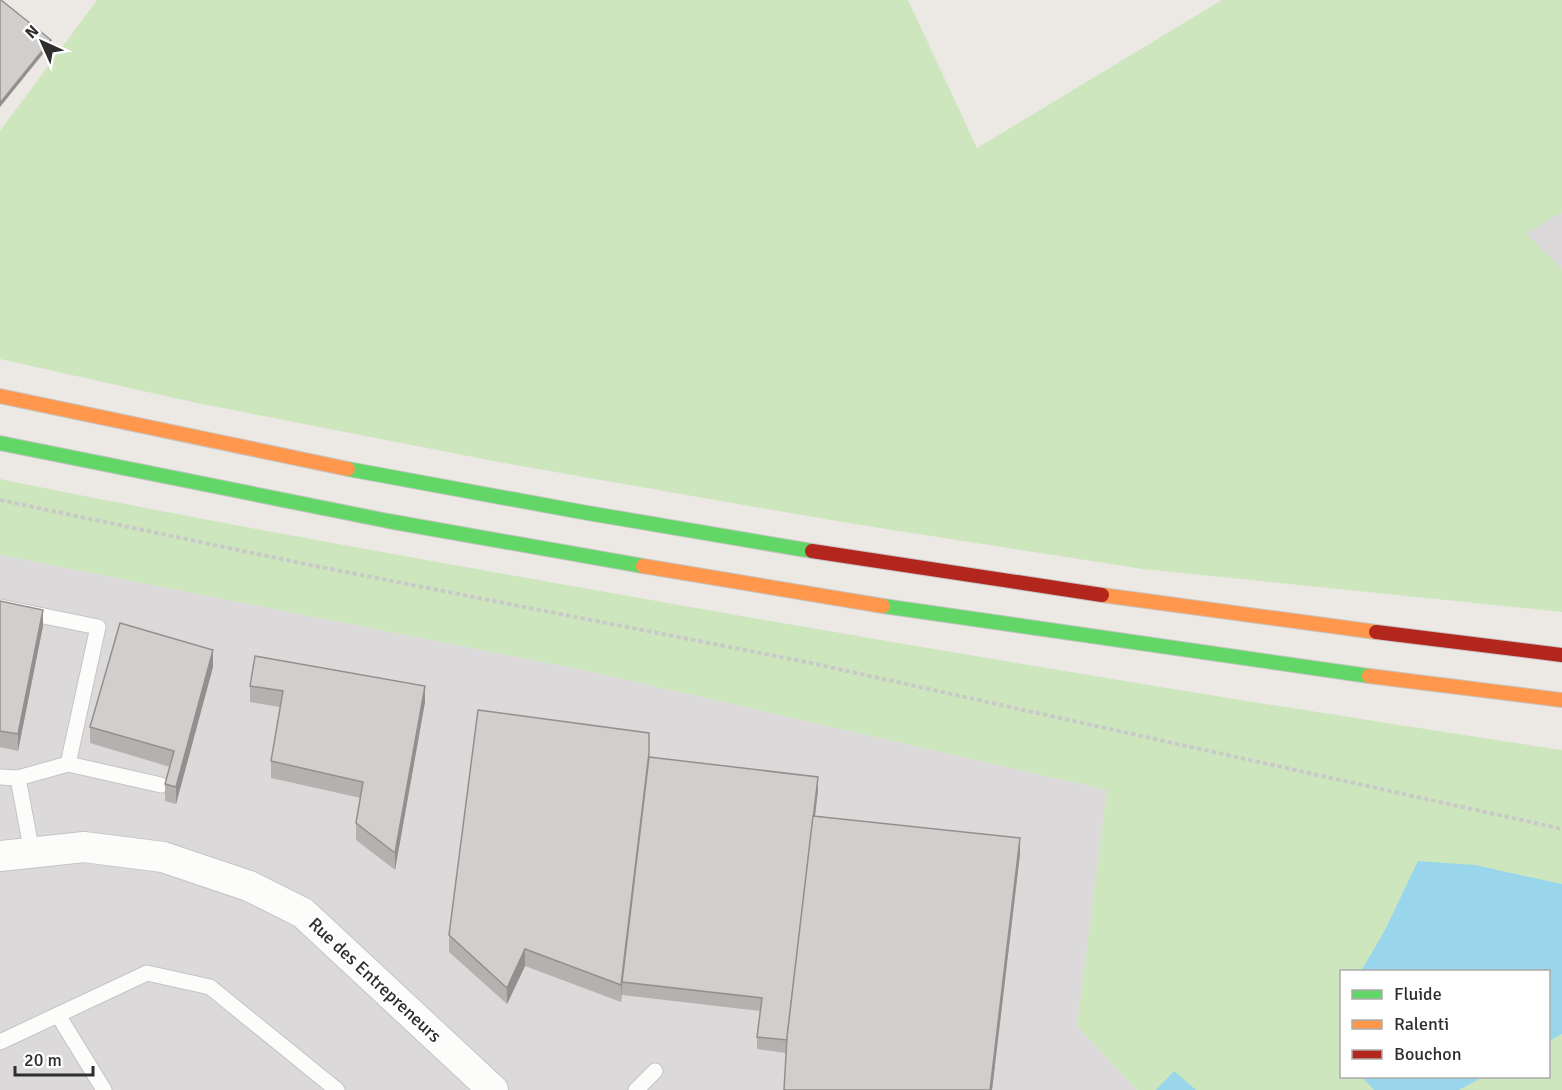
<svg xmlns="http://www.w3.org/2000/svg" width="1562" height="1090" font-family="Signika,sans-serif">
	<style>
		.industrial { fill: #dcd9db }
		.green { fill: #cee6be; fill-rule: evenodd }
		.water { fill: #99d6ec }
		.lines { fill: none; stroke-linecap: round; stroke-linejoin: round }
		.lane-casing { stroke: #c5c4c5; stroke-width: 17 }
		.street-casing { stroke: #c5c4c5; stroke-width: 32 }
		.fast-casing { stroke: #c6c5c4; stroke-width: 16 }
		.slow-casing { stroke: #c6c5c4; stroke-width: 16 }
		.jam-casing { stroke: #c6c5c4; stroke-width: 16 }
		.path { stroke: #c9c9c8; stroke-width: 4; stroke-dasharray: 4.5 3; stroke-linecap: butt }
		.lane { stroke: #fcfcfb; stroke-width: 15 }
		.street { stroke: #fcfcfb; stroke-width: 30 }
		.fast { stroke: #63d668; stroke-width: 14 }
		.slow { stroke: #ff974d; stroke-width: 14 }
		.jam { stroke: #b3261e; stroke-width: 14 }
		.wall { fill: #b4b1af }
		.shaded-wall { fill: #92908e }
		.building { fill: #d1cecb; stroke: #92908e; stroke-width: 1.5 }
		.labels { text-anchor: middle; stroke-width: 4.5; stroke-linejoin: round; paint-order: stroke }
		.street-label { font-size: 18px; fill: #2e2e2e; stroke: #fff }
	</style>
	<rect width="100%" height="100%" fill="#ece8e4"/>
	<g class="industrial">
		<path d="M 1562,212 L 1562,269 L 1525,234 Z"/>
		<path d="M 0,555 L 588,671 L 1107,790 L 1077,1026 L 1137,1090 L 0,1090 Z"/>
	</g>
	<g class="green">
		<path d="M 97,0 L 908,0 L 977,148 L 1222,0 L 1562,0 L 1562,212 L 1526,234 L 1562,269 L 1562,612 L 1143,569 L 842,522 L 504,463 L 197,403 L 0,359 L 0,131 Z"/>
		<path d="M 0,479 C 190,518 381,552 572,586 C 901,645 1231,700 1562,750 L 1562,1090 L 1137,1090 L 1077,1026 L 1107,790 L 588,671 L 0,555 ZM 1342,972 L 1548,972 L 1548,1076 L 1342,1076 Z"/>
	</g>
	<g class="water">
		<path d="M 1418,861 L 1475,865 L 1562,884 L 1562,1034 L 1549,1041 L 1548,972 L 1361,971 L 1385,930 Z"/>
		<path d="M 1174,1071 L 1196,1090 L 1156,1090 Z"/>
		<path d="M 1362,1077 L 1483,1077 L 1459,1090 L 1374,1090 Z"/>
	</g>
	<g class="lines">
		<defs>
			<g id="lane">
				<path d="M 0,607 L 98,627 L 68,764 L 18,778 L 0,777"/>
				<path d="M 68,764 L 161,785"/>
				<path d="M 18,778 L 32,853"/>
				<path d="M 58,1015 L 104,1090"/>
				<path d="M 0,1042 L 147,973 L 210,987 L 337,1090"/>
				<path d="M 636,1090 L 655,1071"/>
			</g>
			<path id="street" d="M 0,856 L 84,847 L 163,857 L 249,886 L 303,913 L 493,1090"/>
			<g id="fast">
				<path d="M 0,443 L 388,521 L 643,566"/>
				<path d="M 348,469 L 582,512 L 812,551"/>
				<path d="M 883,606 L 1369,676"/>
			</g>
			<g id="slow">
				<path d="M 0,396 L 348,469"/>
				<path d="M 643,566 L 883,606"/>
				<path d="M 1102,595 L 1376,632"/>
				<path d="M 1369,676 L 1562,700"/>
			</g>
			<g id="jam">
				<path d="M 812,551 L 1102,595"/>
				<path d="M 1376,632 L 1562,655"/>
			</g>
		</defs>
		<use href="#lane" class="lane-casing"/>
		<use href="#street" class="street-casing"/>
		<use href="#fast" class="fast-casing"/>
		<use href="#slow" class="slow-casing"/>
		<use href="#jam" class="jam-casing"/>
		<path class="path" d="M 0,500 L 305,564 L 811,663 L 1562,829"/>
		<use href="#lane" class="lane"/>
		<use href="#street" class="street"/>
		<use href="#fast" class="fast"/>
		<use href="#slow" class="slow"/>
		<use href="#jam" class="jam"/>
	</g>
	<g class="wall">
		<path d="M 0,601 L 43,626 L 18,751 L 0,747 Z"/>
		<path d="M 213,667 L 176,804 L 165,801 L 165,784 L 170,767 L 90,743 L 90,727 Z"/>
		<path d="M 250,686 L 425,702 L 395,870 L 356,840 L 356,823 L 361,798 L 271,778 L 271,761 L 280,707 L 250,702 Z"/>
		<path d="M 649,757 L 818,790 L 815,816 L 1020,854 L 992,1090 L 784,1090 L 786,1053 L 757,1049 L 757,1037 L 760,1011 L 622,995 L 622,992 L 621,1002 L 525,966 L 507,1004 L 449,952 L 449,935 Z"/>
	</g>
	<g class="shaded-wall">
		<path d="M 51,40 L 51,44 L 0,107 L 0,103 Z"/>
		<path d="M 43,610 L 43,626 L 18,751 L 18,734 Z"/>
		<path d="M 213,650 L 213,667 L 176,804 L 176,787 Z"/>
		<path d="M 425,686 L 425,702 L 395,870 L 395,853 Z"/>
		<path d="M 649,753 L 622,982 L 621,1002 L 621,985 Z"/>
		<path d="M 818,777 L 818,790 L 787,1053 Z"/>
		<path d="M 1020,838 L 1020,854 L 992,1090 L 990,1090 Z"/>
		<path d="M 525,949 L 525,966 L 507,1004 L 507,988 Z"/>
	</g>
	<g class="building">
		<path d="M 0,0 L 1,0 L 51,40 L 0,103 Z"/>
		<path d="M 0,601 L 43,610 L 18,734 L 0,731 Z"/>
		<path d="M 120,623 L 213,650 L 176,787 L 165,784 L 174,751 L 90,727 Z"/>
		<path d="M 255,656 L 425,686 L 395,853 L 356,823 L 363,782 L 271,761 L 283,691 L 250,686 Z"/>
		<path d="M 478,710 L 649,733 L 649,753 L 621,985 L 525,949 L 507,988 L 449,935 Z"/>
		<path d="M 649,757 L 818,777 L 787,1040 L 757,1037 L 762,998 L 622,982 Z"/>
		<path d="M 813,816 L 1020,838 L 990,1090 L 784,1090 L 787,1037 Z"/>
	</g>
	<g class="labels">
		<g class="street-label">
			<text transform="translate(375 980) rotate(43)" y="6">Rue des Entrepreneurs</text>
		</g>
	</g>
	<rect x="1340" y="970" width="210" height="108" fill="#ffffff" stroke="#ababab" stroke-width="1.5"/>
	<rect x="1352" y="990" width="30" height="9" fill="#63d668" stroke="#ababab" stroke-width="1.5"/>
	<text x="1394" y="1000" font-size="18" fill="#2e2e2e">Fluide</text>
	<rect x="1352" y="1020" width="30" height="9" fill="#ff974d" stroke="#ababab" stroke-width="1.5"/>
	<text x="1394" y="1030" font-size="18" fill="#2e2e2e">Ralenti</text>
	<rect x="1352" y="1050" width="30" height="9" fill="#b3261e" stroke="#ababab" stroke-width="1.5"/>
	<text x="1394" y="1060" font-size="18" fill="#2e2e2e">Bouchon</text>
	<g transform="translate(42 42) rotate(315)" stroke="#ffffff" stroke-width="4.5" paint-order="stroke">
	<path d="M0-4.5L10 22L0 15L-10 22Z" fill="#2e2e2e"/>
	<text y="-9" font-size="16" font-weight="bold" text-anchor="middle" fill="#2e2e2e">N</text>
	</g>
	<path d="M15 1066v9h78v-9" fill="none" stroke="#2e2e2e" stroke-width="3"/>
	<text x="24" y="1066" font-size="18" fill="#2e2e2e" stroke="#ffffff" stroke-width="4.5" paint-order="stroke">20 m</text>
</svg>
